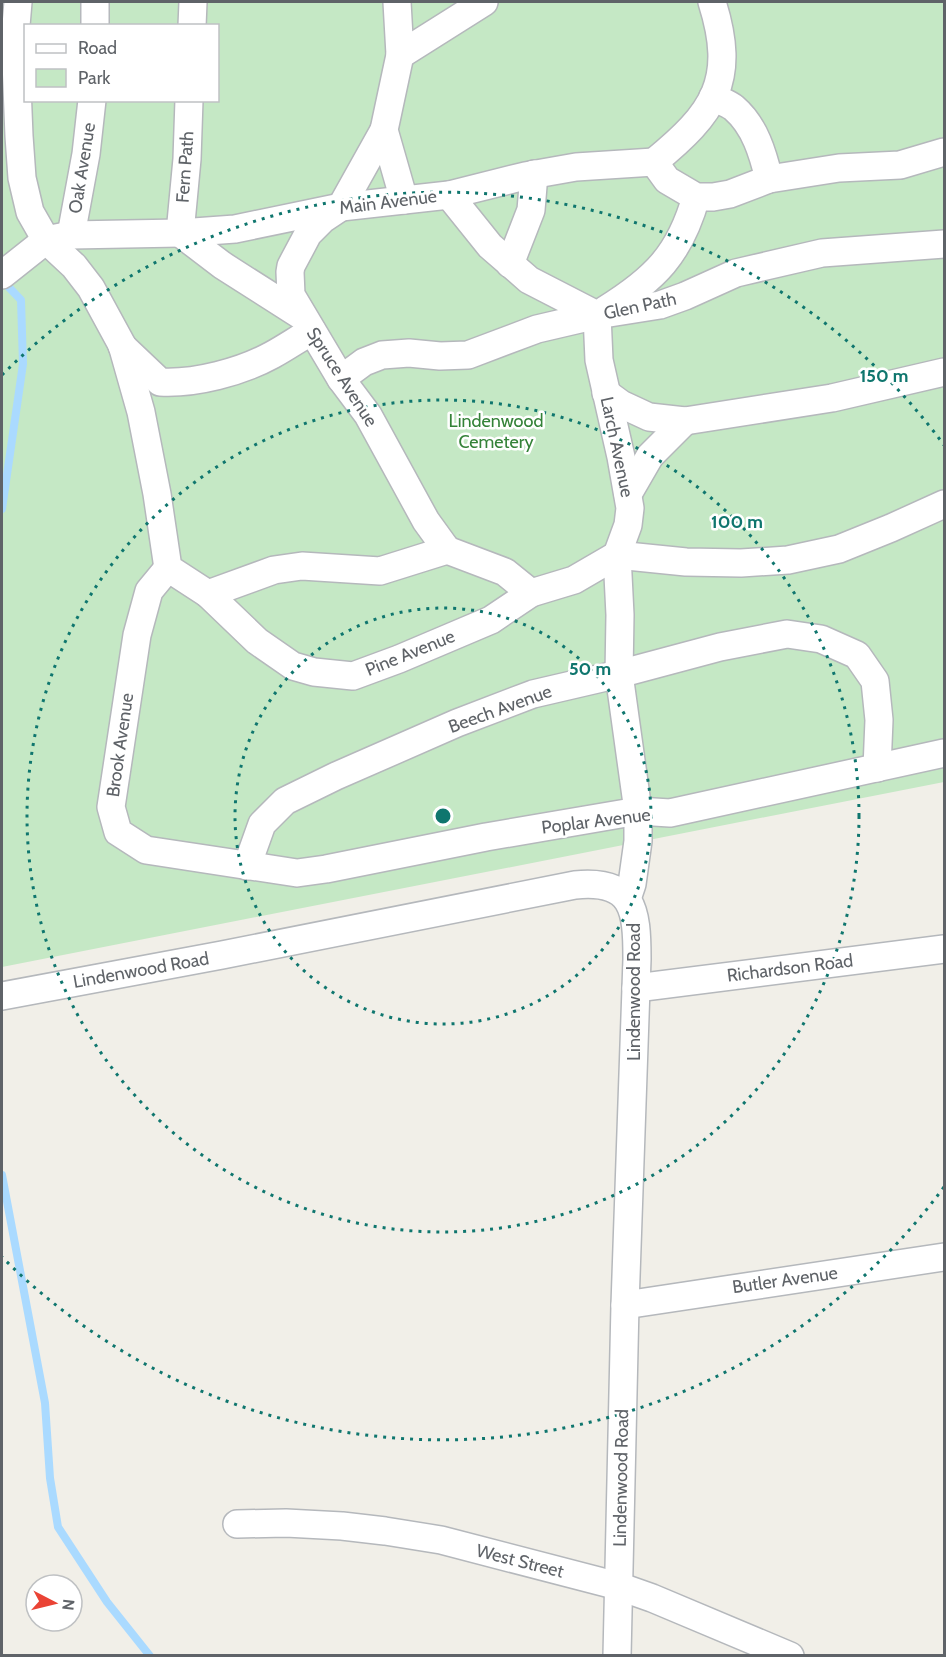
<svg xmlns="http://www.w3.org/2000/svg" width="946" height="1657" font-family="Cabin,sans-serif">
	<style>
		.green { fill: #c5e8c5; fill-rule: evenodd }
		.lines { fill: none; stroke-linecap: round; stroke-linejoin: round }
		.stream { stroke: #aadaff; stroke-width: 8 }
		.minor-casing { stroke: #b5b8bc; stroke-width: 30 }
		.minor { stroke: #fff; stroke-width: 27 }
		.ring { fill: none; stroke: #0f766e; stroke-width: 3; stroke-dasharray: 3 6 }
		.labels { text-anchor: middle; stroke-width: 5; stroke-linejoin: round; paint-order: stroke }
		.street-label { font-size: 18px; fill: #5f6368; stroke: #fff }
		.park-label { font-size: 18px; fill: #348238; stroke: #fff }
		.centre { fill: #0f766e; stroke: #fff; stroke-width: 3 }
		.ring-label { font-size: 18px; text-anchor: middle; font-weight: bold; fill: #0f766e; stroke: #fff; stroke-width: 5; stroke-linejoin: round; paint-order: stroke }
	</style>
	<rect width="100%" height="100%" fill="#f1efe8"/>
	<path class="green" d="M 2,2 L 944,2 L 944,782 L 2,967 ZM 26,26 L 218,26 L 218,100 L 26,100 Z"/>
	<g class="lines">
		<g class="stream">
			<path d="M 2,280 L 21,300 L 23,364 L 2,509"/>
			<path d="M 2,1175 L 45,1403 L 50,1478 L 58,1527 L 107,1602 L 150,1656"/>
		</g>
		<defs>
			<g id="minor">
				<path d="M 18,2 L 15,37 L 19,136 L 22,178 L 30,212 L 46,240 L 74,266 L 91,288 L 122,345 L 141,412 L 157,494 L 168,568 L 208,594 L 257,641 L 293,666 L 314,672 L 353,676 L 399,659 L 491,620 L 531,593 L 574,580 L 617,555 L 686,562 L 741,563 L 788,560 L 839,549 L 891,528 L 944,504"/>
				<path d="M 397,2 L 400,55 L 384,130 L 404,200"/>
				<path d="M 95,26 L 95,2"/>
				<path d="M 192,26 L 193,2"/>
				<path d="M 400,55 L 484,2"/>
				<path d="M 713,97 C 720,101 728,103 734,108 C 755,126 763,154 769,179"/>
				<path d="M 384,130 L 341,207 L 323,219 L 308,234 L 291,266 L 290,272 L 291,295 L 341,379 L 368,415 L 426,521 L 447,550"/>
				<path d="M 654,162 L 667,180 L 696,197 L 713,197 L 730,194 L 769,179 L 839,168 L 900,165 L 944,152"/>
				<path d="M 654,162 C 714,113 737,81 712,2"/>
				<path d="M 449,195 L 490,246 L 529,280 L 597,315"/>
				<path d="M 180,233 L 222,265 L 302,316"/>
				<path d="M 180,233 L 187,159 L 189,100"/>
				<path d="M 71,235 L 86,154 L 92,100"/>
				<path d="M 510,264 L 531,210 L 534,174"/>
				<path d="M 2,275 L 46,240 L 71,235 L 180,233 L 235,229 L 341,207 L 449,195 L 525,176 L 576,167 L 654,162"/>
				<path d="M 605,310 C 655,279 680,254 696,197"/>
				<path d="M 597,315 L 599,360 L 621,457 L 630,508 L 628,525 L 617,555 L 620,615 L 619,674 L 638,811 L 638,841 L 632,884 L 627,899"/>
				<path d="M 122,346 L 160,382 C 195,384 241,372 272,355 C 285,348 298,339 312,331"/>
				<path d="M 341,379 L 364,362 L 382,355 L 409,353 L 440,356 L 468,355 L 537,329 L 597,315 L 660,305 L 685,296 L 736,273 L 822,253 L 944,244"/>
				<path d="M 606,393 L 621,404 L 649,417 L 685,421 L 832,398 L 944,372"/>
				<path d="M 628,494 L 650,456 L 685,421"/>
				<path d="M 168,568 L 149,591 L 137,635 L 111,807 L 118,832 L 146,850 L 297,873 L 326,869 L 486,837 L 638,811 L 670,813 L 944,753"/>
				<path d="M 208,594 L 274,570 L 302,566 L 380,571 L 447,550 L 505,572 L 531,593"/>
				<path d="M 247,866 L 262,824 L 285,801 L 336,776 L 457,723 L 533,694 L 619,674 L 720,647 L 787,634 L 821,639 L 857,655 L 875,681 L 879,720 L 877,768"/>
				<path d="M 636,988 L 944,949"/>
				<path d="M 2,996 L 222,955 L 575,885 C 634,879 637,910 637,959 L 625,1305 L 617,1656"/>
				<path d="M 625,1305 L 944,1257"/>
				<path d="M 237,1524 L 286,1523 L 342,1526 L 385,1531 L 441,1540 L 618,1586 L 652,1598 L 790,1656"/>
			</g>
		</defs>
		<use href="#minor" class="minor-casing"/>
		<use href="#minor" class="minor"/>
	</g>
	<g class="ring">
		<circle cx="443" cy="816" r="208"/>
		<circle cx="443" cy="816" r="416"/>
		<path d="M944 1187A623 623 0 0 1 2 1257M2 375A623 623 0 0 1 944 445"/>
	</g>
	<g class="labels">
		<g class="street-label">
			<text transform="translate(185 167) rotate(-86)" y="6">Fern Path</text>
			<text transform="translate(82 168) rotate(-81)" y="6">Oak Avenue</text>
			<text transform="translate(388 202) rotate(-7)" y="6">Main Avenue</text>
			<text transform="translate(640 306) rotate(-12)" y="6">Glen Path</text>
			<text transform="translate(342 377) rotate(57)" y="6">Spruce Avenue</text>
			<text transform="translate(617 447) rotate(78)" y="6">Larch Avenue</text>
			<text transform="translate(410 653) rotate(-22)" y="6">Pine Avenue</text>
			<text transform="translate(500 709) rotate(-20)" y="6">Beech Avenue</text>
			<text transform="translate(120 745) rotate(-82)" y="6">Brook Avenue</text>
			<text transform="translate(596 821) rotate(-7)" y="6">Poplar Avenue</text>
			<text transform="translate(790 968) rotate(-7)" y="6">Richardson Road</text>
			<text transform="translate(141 970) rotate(-10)" y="6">Lindenwood Road</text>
			<text transform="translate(634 992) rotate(-90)" y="6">Lindenwood Road</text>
			<text transform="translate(785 1280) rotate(-8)" y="6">Butler Avenue</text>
			<text transform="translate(621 1478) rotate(-89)" y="6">Lindenwood Road</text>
			<text transform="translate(520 1561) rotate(14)" y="6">West Street</text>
		</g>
		<g class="park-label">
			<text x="496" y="427">Lindenwood<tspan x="496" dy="21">Cemetery</tspan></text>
		</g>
	</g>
	<circle cx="443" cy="816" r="9" class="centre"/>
	<g class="ring-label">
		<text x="884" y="382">150 m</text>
		<text x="737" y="528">100 m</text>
		<text x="590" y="675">50 m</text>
	</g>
	<rect width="946" height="1657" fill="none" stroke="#5f6368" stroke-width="6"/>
	<rect x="24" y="24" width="195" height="78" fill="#ffffff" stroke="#bfc1c3" stroke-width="1.5"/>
	<rect x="36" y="44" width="30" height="9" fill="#ffffff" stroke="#bfc1c3" stroke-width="1.5"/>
	<text x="78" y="54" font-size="18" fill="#5f6368">Road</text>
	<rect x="36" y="69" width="30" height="18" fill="#c5e8c5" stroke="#bfc1c3" stroke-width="1.5"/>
	<text x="78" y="84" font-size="18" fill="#5f6368">Park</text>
	<g transform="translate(54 1603) rotate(97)"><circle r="28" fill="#ffffff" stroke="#bfc1c3" stroke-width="1.5"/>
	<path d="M0-4.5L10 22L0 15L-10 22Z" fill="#ea4335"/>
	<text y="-9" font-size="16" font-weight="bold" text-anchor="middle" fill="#5f6368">N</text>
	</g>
</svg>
